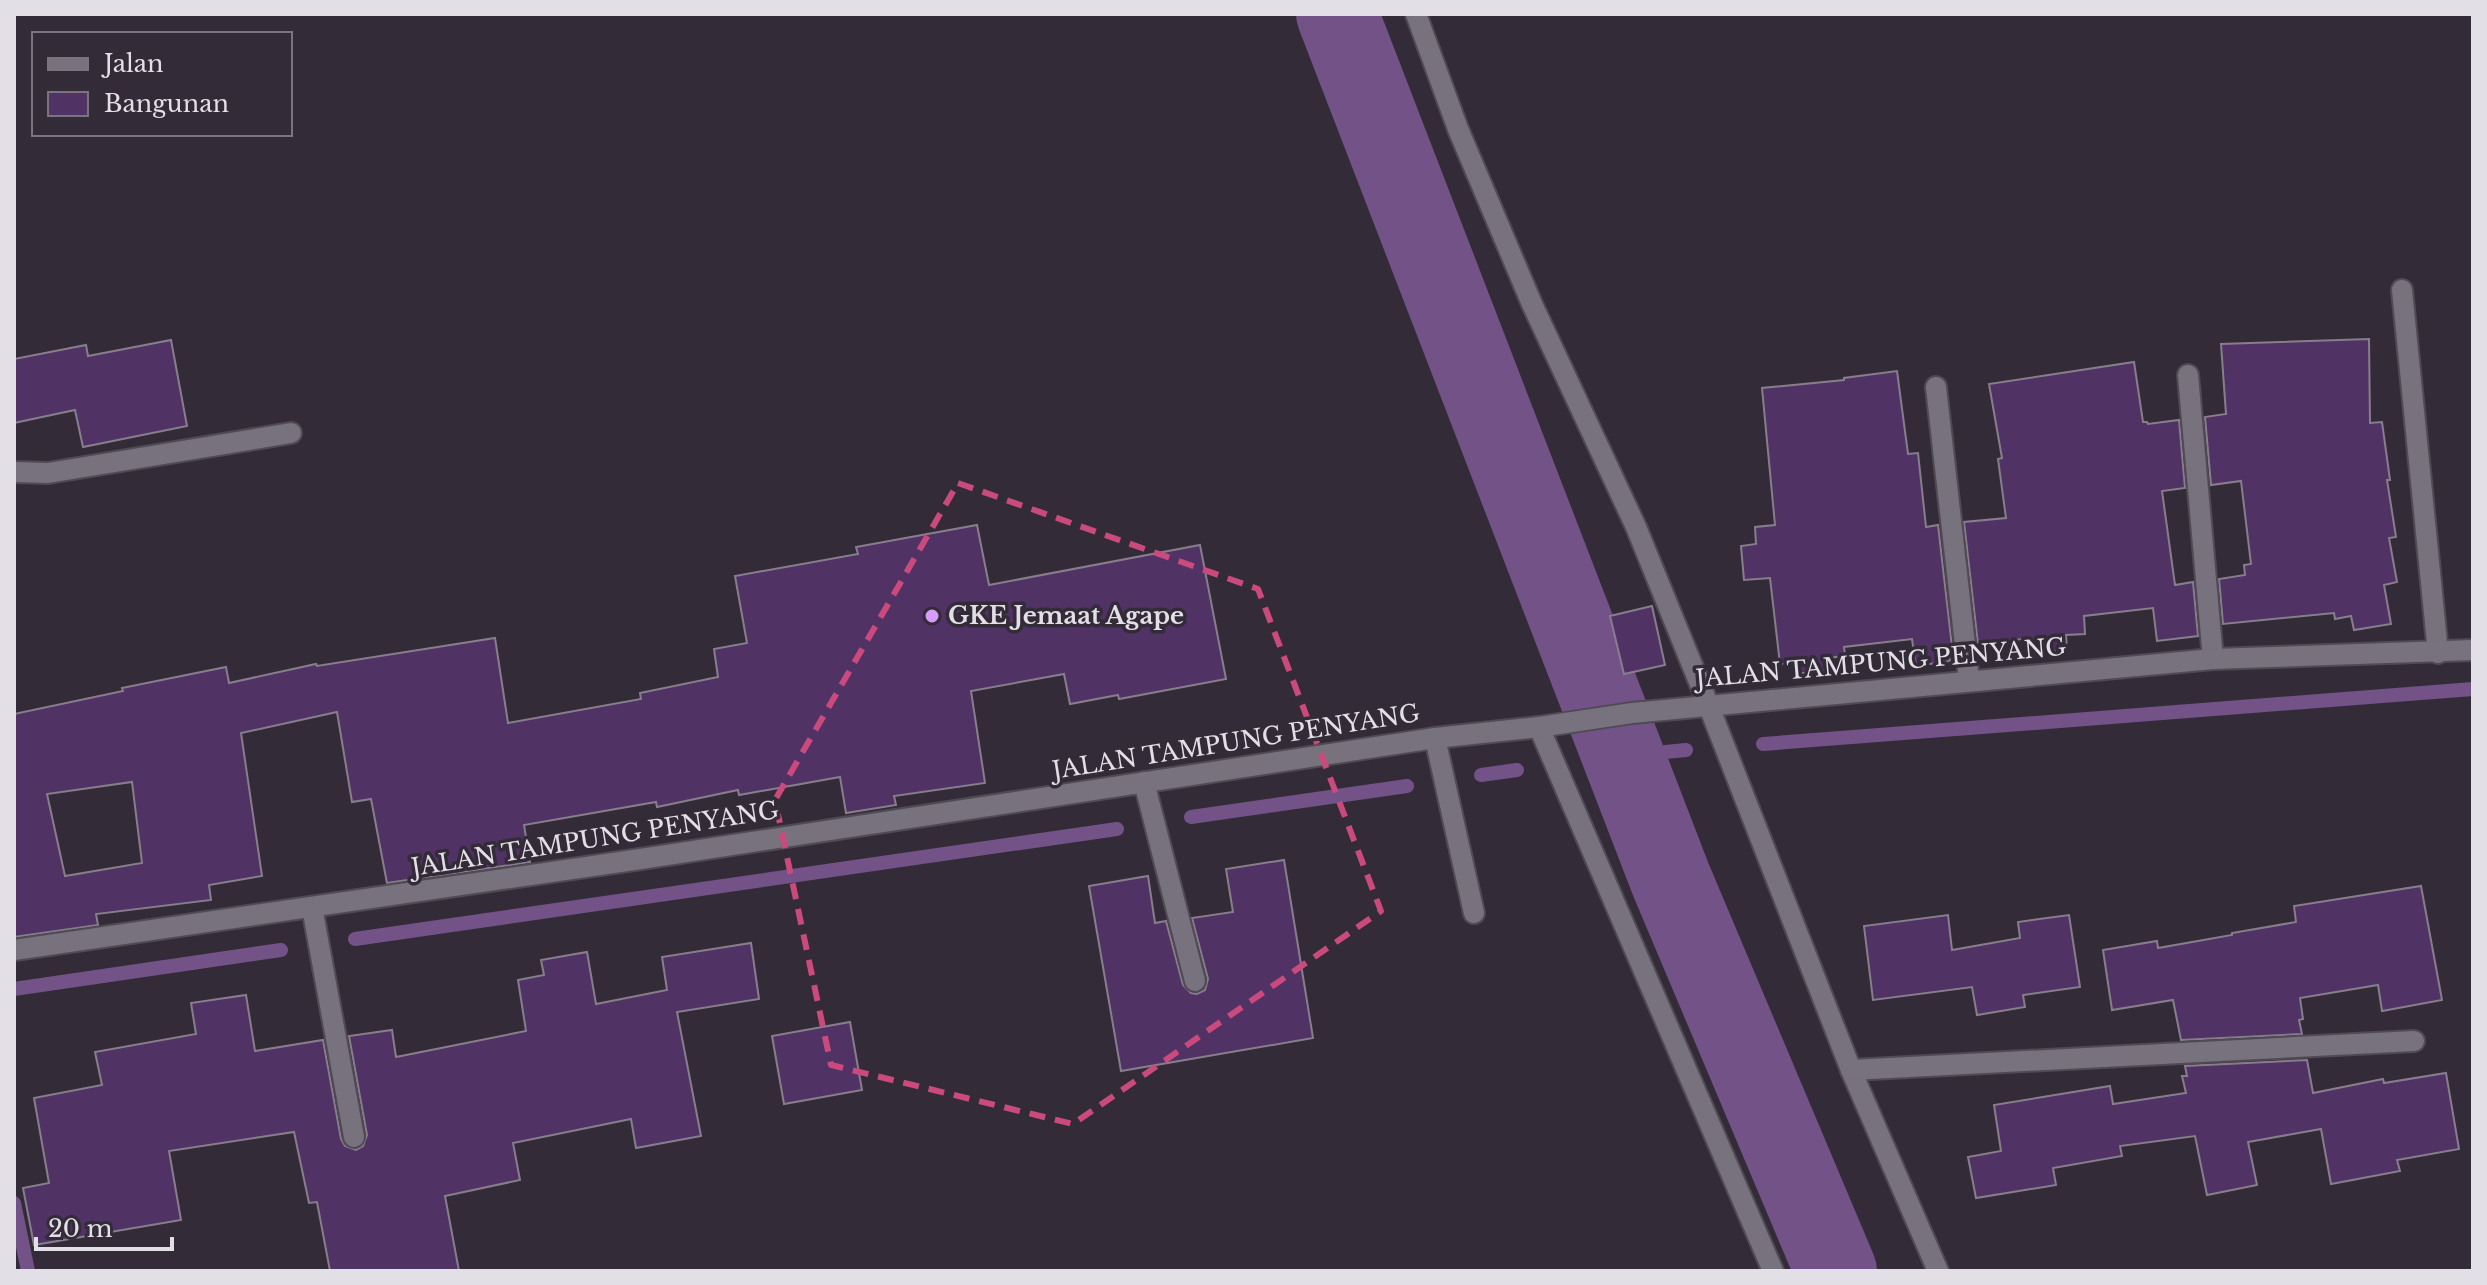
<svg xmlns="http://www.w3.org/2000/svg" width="2487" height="1285" font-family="'Libre Baskerville',serif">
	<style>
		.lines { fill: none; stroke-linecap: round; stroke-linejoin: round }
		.stream { stroke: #725287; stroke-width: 14 }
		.river { stroke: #725287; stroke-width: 82 }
		.building { fill: #503264; stroke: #867e8c; stroke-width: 2; fill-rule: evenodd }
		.street-casing { stroke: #4f4a53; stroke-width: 24 }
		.street { stroke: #78717e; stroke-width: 20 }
		.marked { fill: none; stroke: #ca4a7e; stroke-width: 6; stroke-dasharray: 16 10; stroke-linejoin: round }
		.poi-dot { fill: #d59cfb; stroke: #332c38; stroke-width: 3 }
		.labels { text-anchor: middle; stroke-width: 7; stroke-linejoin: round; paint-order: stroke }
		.poi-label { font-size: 24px; font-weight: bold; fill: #e3dfe6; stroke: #332c38; text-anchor: start }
		.street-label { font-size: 24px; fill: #e3dfe6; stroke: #332c38 }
	</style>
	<rect width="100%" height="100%" fill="#332c38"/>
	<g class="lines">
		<g class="stream">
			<path d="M 1763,744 L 2473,689"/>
			<path d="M 1593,759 L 1686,750"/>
			<path d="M 1481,775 L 1517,770"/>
			<path d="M 1191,817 L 1407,786"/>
			<path d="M 355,939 L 1117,829"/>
			<path d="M 14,989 L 281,950"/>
			<path d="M 14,1203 L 28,1271"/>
		</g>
		<path class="river" d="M 1337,14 L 1671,880 L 1836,1271"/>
	</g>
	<g class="building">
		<path d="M 2369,339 L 2370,423 L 2382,422 L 2390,480 L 2387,480 L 2396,537 L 2389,538 L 2397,582 L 2384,585 L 2391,624 L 2354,630 L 2351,616 L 2335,619 L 2334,613 L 2223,624 L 2219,579 L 2245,575 L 2244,565 L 2251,564 L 2241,481 L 2211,485 L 2205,417 L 2226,414 L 2221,344 Z"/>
		<path d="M 171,340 L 187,426 L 83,447 L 75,410 L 14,423 L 14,359 L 86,345 L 88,356 Z"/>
		<path d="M 2134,362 L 2143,422 L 2147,422 L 2148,424 L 2179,420 L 2185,488 L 2162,491 L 2175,585 L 2193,582 L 2198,636 L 2157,641 L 2153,608 L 2084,616 L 2085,634 L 2066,635 L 2067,650 L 2033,654 L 2031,638 L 1978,644 L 1964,522 L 2006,518 L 1998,459 L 2002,458 L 1989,384 Z"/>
		<path d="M 1897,371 L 1908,454 L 1918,453 L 1926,527 L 1938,525 L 1952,647 L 1948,648 L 1950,661 L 1916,666 L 1912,639 L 1844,647 L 1845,656 L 1828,658 L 1829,670 L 1795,674 L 1793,662 L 1780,664 L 1770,578 L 1744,580 L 1741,546 L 1756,544 L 1755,527 L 1775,525 L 1762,388 L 1844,380 L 1844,378 Z"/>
		<path d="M 977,525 L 989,585 L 1200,545 L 1226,679 L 1119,699 L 1118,695 L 1070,704 L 1064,674 L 971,691 L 985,783 L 894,796 L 896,805 L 846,813 L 840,777 L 739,795 L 738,790 L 657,807 L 656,802 L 524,825 L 530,862 L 387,883 L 371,799 L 352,802 L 337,712 L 241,733 L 262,876 L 209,885 L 211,900 L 96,914 L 98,925 L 14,937 L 14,714 L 123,691 L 122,688 L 226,667 L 229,683 L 316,664 L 317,666 L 495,638 L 508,723 L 641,699 L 640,693 L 718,677 L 714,649 L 747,643 L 735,576 L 858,554 L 856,547 ZM 132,782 L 142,863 L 65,876 L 47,794 Z"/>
		<path d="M 1652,606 L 1665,665 L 1624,674 L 1610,616 Z"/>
		<path d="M 1284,860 L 1313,1038 L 1121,1071 L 1089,886 L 1148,876 L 1155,923 L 1166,921 L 1183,985 L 1191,993 L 1197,994 L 1205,990 L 1208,979 L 1192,918 L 1233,912 L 1226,869 Z"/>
		<path d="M 2421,886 L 2442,1000 L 2382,1011 L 2378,985 L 2300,998 L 2303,1019 L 2299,1020 L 2302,1034 L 2181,1040 L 2173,1000 L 2112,1010 L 2103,950 L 2157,941 L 2158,948 L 2232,935 L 2232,933 L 2296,922 L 2294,906 Z"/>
		<path d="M 1948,915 L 1952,950 L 2020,938 L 2018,922 L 2069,915 L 2080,987 L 2023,995 L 2025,1007 L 1977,1015 L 1972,987 L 1873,1000 L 1864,926 Z"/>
		<path d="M 751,943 L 759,999 L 677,1012 L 701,1136 L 636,1148 L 631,1119 L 513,1143 L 520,1180 L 445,1196 L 459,1271 L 330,1271 L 317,1202 L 309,1203 L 294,1132 L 169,1151 L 181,1220 L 34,1245 L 23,1188 L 49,1183 L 34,1098 L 102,1085 L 95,1052 L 196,1034 L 191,1003 L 246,995 L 255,1051 L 323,1040 L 341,1139 L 345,1146 L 356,1150 L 363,1146 L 367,1135 L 349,1036 L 392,1030 L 396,1057 L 526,1031 L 518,980 L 544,975 L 541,960 L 587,952 L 596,1004 L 667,990 L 662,957 Z"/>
		<path d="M 850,1022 L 862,1090 L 784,1104 L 772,1036 Z"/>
		<path d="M 2307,1060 L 2313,1093 L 2383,1079 L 2384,1083 L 2446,1073 L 2459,1149 L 2397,1160 L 2400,1171 L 2331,1184 L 2321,1129 L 2248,1142 L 2257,1185 L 2207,1195 L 2195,1136 L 2120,1146 L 2122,1156 L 2053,1168 L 2056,1185 L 1976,1198 L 1968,1157 L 2001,1151 L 1994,1105 L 2110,1086 L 2113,1104 L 2186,1093 L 2182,1076 L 2187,1076 L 2185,1066 Z"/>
	</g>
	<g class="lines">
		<defs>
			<g id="street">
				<path d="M 1416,14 L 1458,129 L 1532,304 L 1636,527 L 1708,704 L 1851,1070 L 1938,1271"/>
				<path d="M 2402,290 L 2438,653"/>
				<path d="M 2188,375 L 2213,659"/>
				<path d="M 1936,387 L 1969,680"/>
				<path d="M 14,472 L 48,473 L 291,433"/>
				<path d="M 1539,727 L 1773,1271"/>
				<path d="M 1435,738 L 1474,913"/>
				<path d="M 1144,782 L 1195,981"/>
				<path d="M 312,907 L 354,1137"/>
				<path d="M 14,950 L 634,860 L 1435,738 L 1539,727 L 1632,713 L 2213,659 L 2473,650"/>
				<path d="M 1851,1070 L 2414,1041"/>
			</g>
		</defs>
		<use href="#street" class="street-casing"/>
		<use href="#street" class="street"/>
	</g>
	<path class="marked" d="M 958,483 L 1258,589 L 1381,911 L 1073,1124 L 831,1065 L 775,800 Z"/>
	<circle class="poi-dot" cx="932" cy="616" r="8"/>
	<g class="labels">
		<g class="poi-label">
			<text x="948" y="624">GKE Jemaat Agape</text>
		</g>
		<g class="street-label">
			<text transform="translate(1881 663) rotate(-5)" y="8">JALAN TAMPUNG PENYANG</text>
			<text transform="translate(1236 742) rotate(-9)" y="8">JALAN TAMPUNG PENYANG</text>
			<text transform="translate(595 839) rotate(-9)" y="8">JALAN TAMPUNG PENYANG</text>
		</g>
	</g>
	<rect width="2487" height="1285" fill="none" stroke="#e3dfe6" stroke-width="32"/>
	<rect x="32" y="32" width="260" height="104" fill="#332c38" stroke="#79747e" stroke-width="2"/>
	<rect x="48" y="58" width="40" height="12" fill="#78717e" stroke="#79747e" stroke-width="2"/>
	<text x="104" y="72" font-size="24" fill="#e3dfe6">Jalan</text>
	<rect x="48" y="92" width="40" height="24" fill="#503264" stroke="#79747e" stroke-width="2"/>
	<text x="104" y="112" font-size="24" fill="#e3dfe6">Bangunan</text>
	<path d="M36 1237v12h136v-12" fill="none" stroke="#e3dfe6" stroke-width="4"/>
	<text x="48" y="1237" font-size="24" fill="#e3dfe6" stroke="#332c38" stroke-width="6" paint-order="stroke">20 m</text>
</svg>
